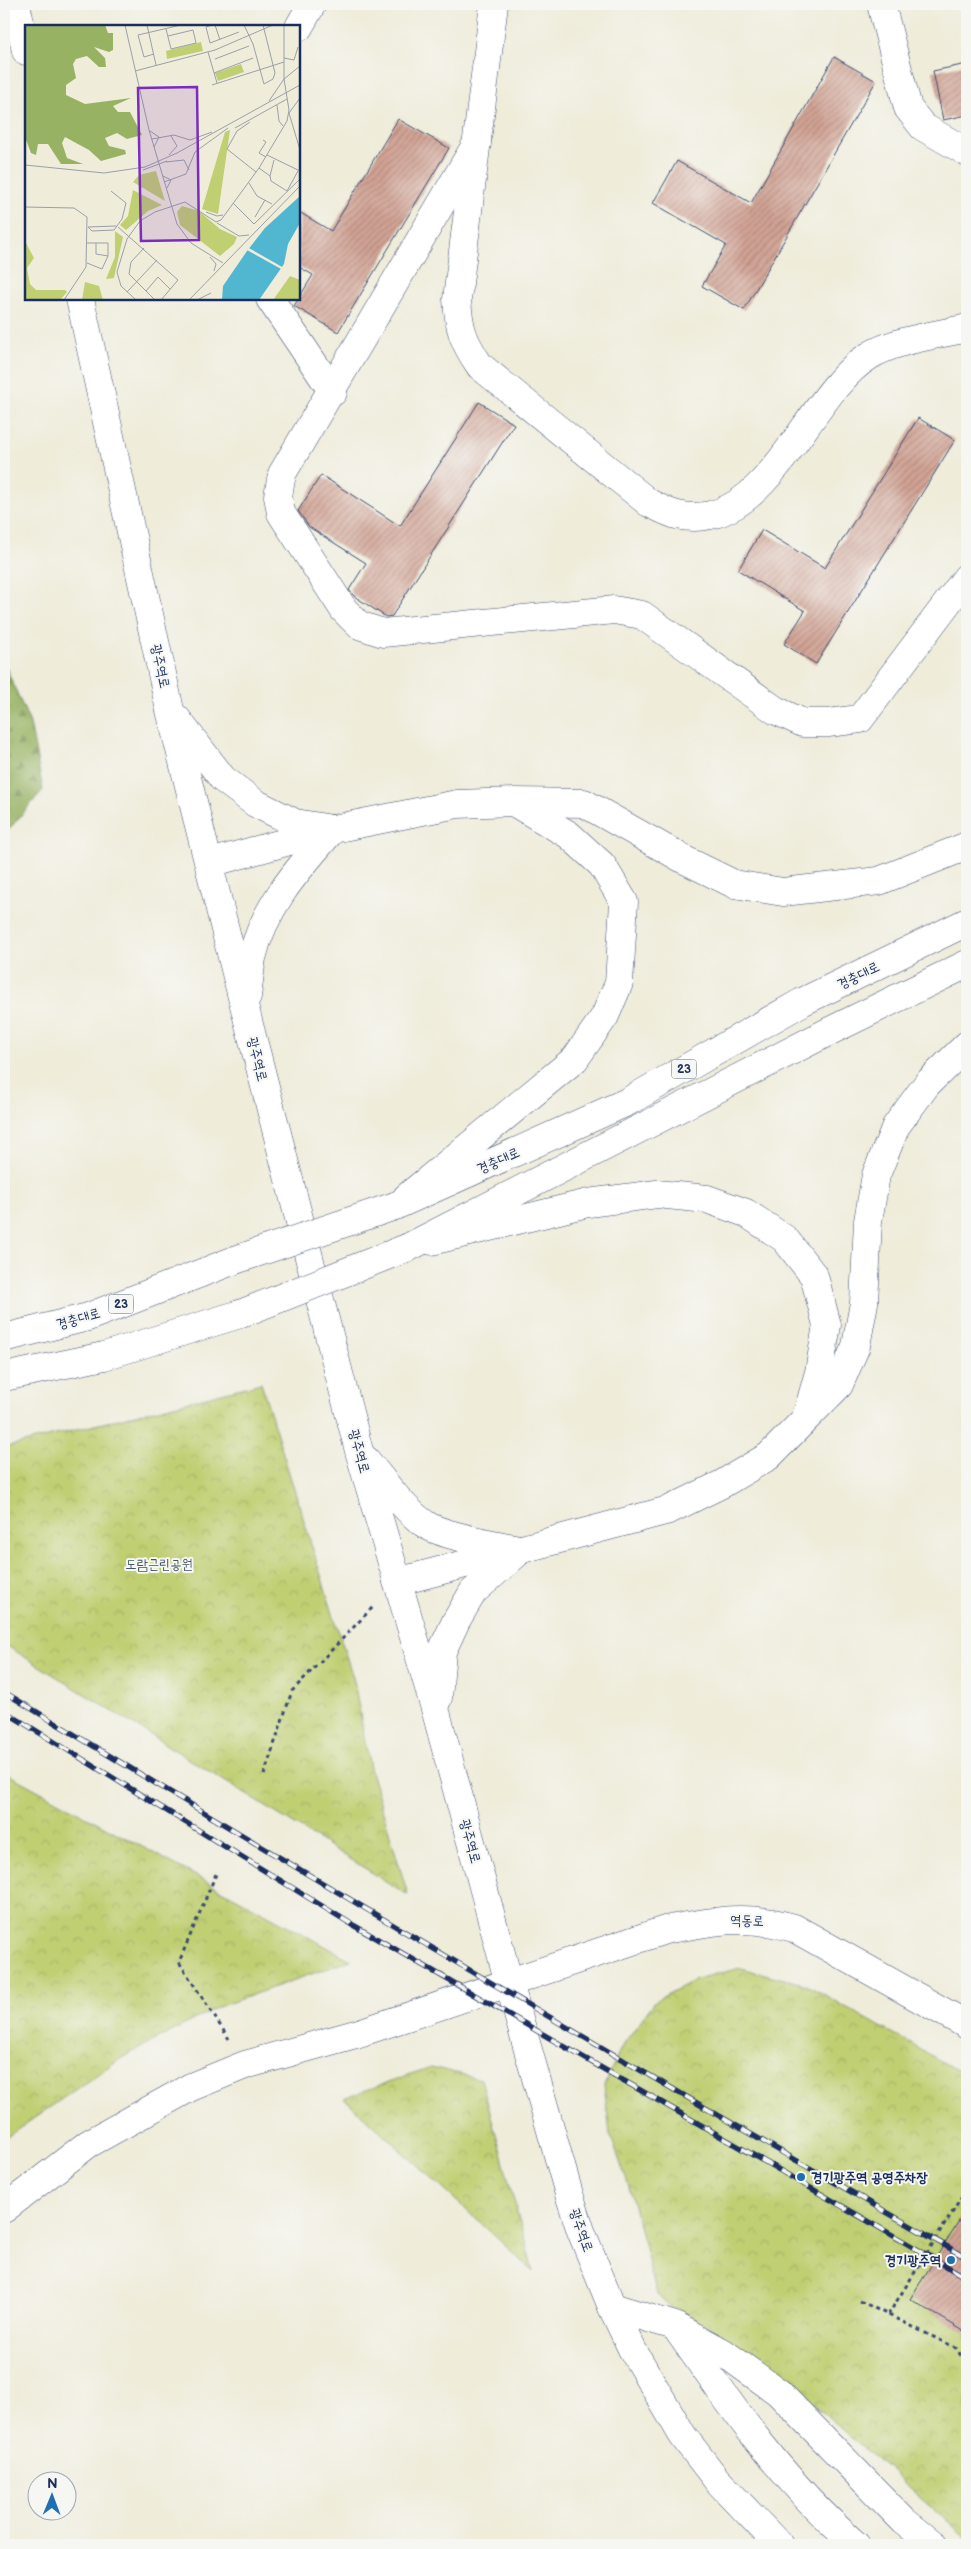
<svg xmlns="http://www.w3.org/2000/svg" width="971" height="2549" font-family="'Balsamiq Sans','Poor Story',sans-serif">
	<style>
		.forest { fill: url(#forest-firs); stroke: #5a7061 }
		.park { fill: url(#park-crowns); stroke: #6e7f68 }
		.building { fill: url(#building-hatch) }
		.lines { fill: none; stroke-linecap: round; stroke-linejoin: round }
		.minor-casing { stroke: #3b4b71; stroke-width: 29 }
		.major-casing { stroke: #3b4b71; stroke-width: 29 }
		.path { stroke: #3b4b71; stroke-width: 3; stroke-dasharray: 4 4; stroke-linecap: butt }
		.minor { stroke: #fff; stroke-width: 28 }
		.major { stroke: #fff; stroke-width: 28 }
		.rail-casing { stroke: #1b2f5e; stroke-width: 5.5 }
		.rail { stroke: #f6f6f2; stroke-width: 4; stroke-dasharray: 11; stroke-linecap: butt }
		.major-bridge-casing { stroke: #3b4b71; stroke-width: 29; stroke-linecap: butt }
		.major-bridge { stroke: #fff; stroke-width: 28 }
		.poi-dot { fill: #1f6fb2; stroke: #f6f6f2; stroke-width: 2 }
		.labels { text-anchor: middle; stroke-width: 4; stroke-linejoin: round; paint-order: stroke }
		.shield { fill: #f6f6f2; stroke: #5d6b8a; stroke-width: 1 }
		.shield-label { font-size: 12px; font-weight: bold; fill: #1b2f5e }
		.street-label { font-size: 14px; fill: #1b2f5e; stroke: #f6f6f2 }
		.park-label { font-size: 14px; fill: #445763; stroke: #f6f6f2 }
		.poi-label { font-size: 14px; font-weight: bold; fill: #1b2f5e; stroke: #f6f6f2; text-anchor: start }
		.inset-road { fill: none; stroke: #9aa0a8; stroke-width: 1 }
		.view { fill: #7b2cbf; fill-opacity: 0.15; stroke: #7b2cbf; stroke-width: 2.5 }
		.inset-edge { fill: none; stroke: #1b2f5e; stroke-width: 2.5 }
	</style>
	<defs>
		<pattern id="forest-firs" width="22" height="20" patternUnits="userSpaceOnUse" patternTransform="scale(1.25)"><rect width="22" height="20" fill="#98b264"/><path d="M5 1l3.5 6h-7zM16 11l3.5 6h-7z" fill="#7b9156"/></pattern>
		<pattern id="park-crowns" width="20" height="18" patternUnits="userSpaceOnUse" patternTransform="scale(1.25)"><rect width="20" height="18" fill="#c0cf72"/><path d="M2 6a3 3 0 1 1 6 0M12 15a3 3 0 1 1 6 0" fill="none" stroke="#a4b265"/></pattern>
		<pattern id="building-hatch" width="6" height="6" patternUnits="userSpaceOnUse" patternTransform="scale(1.25)"><rect width="6" height="6" fill="#d2a394"/><path d="M-1 1l2-2M0 6l6-6M5 7l2-2" fill="none" stroke="#aa857c"/></pattern>
	</defs>
	<rect width="100%" height="100%" fill="#f6f6f2"/>
	<filter id="ink" filterUnits="userSpaceOnUse"><feTurbulence type="fractalNoise" baseFrequency=".02" numOctaves="2"/><feDisplacementMap in="SourceGraphic" scale="10" xChannelSelector="R" yChannelSelector="G"/><feConvolveMatrix kernelMatrix="1 2 1 2 8 2 1 2 1" color-interpolation-filters="sRGB"/></filter>
	<filter id="wash" filterUnits="userSpaceOnUse"><feTurbulence type="fractalNoise" baseFrequency=".0096" numOctaves="4" result="noise"/><feDisplacementMap in="SourceGraphic" scale="20" xChannelSelector="R" yChannelSelector="G"/><feGaussianBlur stdDeviation="1.12" result="paint"/><feColorMatrix in="noise" values="0 0 0 0 0 0 0 0 0 0 0 0 0 0 0 0 0 1.4 0 .05"/><feComposite in="paint" operator="in"/></filter>
	<g filter="url(#wash)">
		<rect width="100%" height="100%" fill="#efecda"/>
		<path class="forest" d="M 4,663 L 30,723 L 43,790 L 4,835 Z"/>
		<g class="park">
			<path d="M 261,1383 L 354,1681 L 370,1768 L 408,1895 L 4,1644 L 4,1448 Z"/>
			<path d="M 4,1772 L 351,1960 L 218,2007 L 118,2060 L 4,2139 Z"/>
			<path d="M 741,1968 L 807,1985 L 967,2076 L 967,2539 L 791,2384 L 746,2358 L 674,2311 L 657,2295 L 629,2187 L 610,2134 L 604,2085 L 622,2046 L 655,2001 L 696,1979 Z"/>
			<path d="M 431,2067 L 481,2079 L 533,2271 L 344,2098 Z"/>
		</g>
		<g id="blocks">
			<g class="building">
				<path d="M 834,57 L 876,81 L 744,310 L 702,286 L 726,245 L 653,203 L 677,161 L 751,203 Z"/>
				<path d="M 967,64 L 967,115 L 943,120 L 933,71 Z"/>
				<path d="M 398,119 L 449,148 L 338,332 L 294,306 L 313,275 L 299,267 L 299,212 L 331,231 Z"/>
				<path d="M 479,402 L 514,424 L 392,616 L 386,617 L 354,596 L 349,590 L 366,563 L 309,527 L 298,511 L 321,475 L 400,526 Z"/>
				<path d="M 918,418 L 955,440 L 816,664 L 784,644 L 805,611 L 738,570 L 762,530 L 825,568 Z"/>
				<path d="M 967,2208 L 967,2333 L 910,2299 Z"/>
			</g>
		</g>
	</g>
	<g filter="url(#ink)">
		<use href="#blocks" fill-opacity="0" stroke="#3b4b71" stroke-width="1"/>
		<g class="lines">
			<defs>
				<g id="minor">
					<path d="M 16,4 L 26,51"/>
					<path d="M 494,4 L 457,299 C 459,329 463,341 480,366 L 649,503 C 658,507 668,513 677,515 C 768,535 805,395 869,356 C 894,340 938,335 967,328"/>
					<path d="M 881,4 L 908,108 L 923,127 L 967,152"/>
					<path d="M 299,27 L 312,4"/>
					<path d="M 477,143 L 282,474 L 278,496 L 281,513 L 344,610 L 359,625 L 383,633 L 614,610 L 642,615 L 775,710 L 803,723 L 828,723 L 860,719 L 967,577"/>
					<path d="M 80,299 L 170,710 L 245,1009 L 359,1451 L 436,1712 L 509,1983 L 569,2194 L 581,2231 L 612,2307 L 632,2349 L 683,2436 L 717,2480 L 779,2545"/>
					<path d="M 270,299 L 333,392"/>
					<path d="M 177,719 L 223,779 L 255,803 L 295,823 L 326,828"/>
					<path d="M 210,863 L 333,829 L 457,804 L 514,802 L 584,803 L 685,860 L 734,884 L 783,892 L 879,881 L 967,846"/>
					<path d="M 247,996 C 249,983 250,970 252,958 C 264,906 299,868 333,829"/>
					<path d="M 407,1197 L 575,1059 L 605,1016 L 619,983 L 624,902 L 602,865 L 569,835 L 515,803"/>
					<path d="M 432,1241 L 588,1203 L 657,1194 L 707,1199 L 746,1213 L 785,1239 L 814,1276 L 827,1325 L 819,1372 L 807,1415"/>
					<path d="M 366,1460 C 382,1479 406,1513 428,1526 C 446,1536 492,1544 514,1548"/>
					<path d="M 397,1582 L 669,1510 L 722,1484 L 769,1456 L 839,1385 L 856,1346 L 864,1303 L 868,1221 L 876,1175 L 896,1126 L 927,1084 L 967,1045"/>
					<path d="M 438,1698 L 442,1651 L 456,1621 L 473,1592 L 516,1554"/>
					<path d="M 4,2209 L 88,2144 L 191,2087 L 245,2065 L 359,2033 L 665,1930 C 713,1921 746,1914 794,1928 L 967,2025"/>
					<path d="M 612,2307 L 675,2326 L 724,2353 L 778,2392 L 904,2521 L 934,2545"/>
					<path d="M 679,2332 C 732,2408 785,2484 856,2545"/>
				</g>
				<g id="major">
					<path d="M 395,1206 L 627,1102 L 802,1002 L 967,922"/>
					<path d="M 409,1247 L 828,1032 L 967,964"/>
					<path d="M 4,1338 L 88,1317 L 235,1260"/>
					<path d="M 4,1377 L 104,1356 L 240,1314"/>
				</g>
			</defs>
			<use href="#minor" class="minor-casing"/>
			<use href="#major" class="major-casing"/>
			<g class="path">
				<path d="M 264,1775 L 292,1691 L 374,1606"/>
				<path d="M 216,1874 L 179,1962 L 229,2039"/>
				<path d="M 860,2301 L 956,2348 L 967,2365"/>
				<path d="M 888,2315 L 967,2189"/>
			</g>
			<use href="#minor" class="minor"/>
			<use href="#major" class="major"/>
			<defs>
				<g id="rail">
					<path d="M 4,1692 C 323,1885 643,2074 967,2258"/>
					<path d="M 4,1711 L 353,1925 L 967,2278"/>
				</g>
			</defs>
			<use href="#rail" class="rail-casing"/>
			<use href="#rail" class="rail"/>
			<defs>
				<g id="major-bridge">
					<path d="M 235,1260 L 395,1206"/>
					<path d="M 240,1314 L 409,1247"/>
				</g>
			</defs>
			<use href="#major-bridge" class="major-bridge-casing"/>
			<use href="#major-bridge" class="major-bridge"/>
		</g>
	</g>
	<g class="poi-dot">
		<circle cx="801" cy="2177" r="5"/>
		<circle cx="951" cy="2260" r="5"/>
	</g>
	<g class="labels">
		<g class="shield">
			<rect x="671.5" y="1059.5" width="25" height="19" rx="4"/>
			<rect x="108.5" y="1294.5" width="25" height="19" rx="4"/>
		</g>
		<g class="shield-label">
			<text x="684" y="1073">23</text>
			<text x="121" y="1308">23</text>
		</g>
		<g class="street-label">
			<text transform="translate(161 666) rotate(78)" y="5">광주역로</text>
			<text transform="translate(858 975) rotate(-26)" y="5">경충대로</text>
			<text transform="translate(258 1059) rotate(76)" y="5">광주역로</text>
			<text transform="translate(498 1160) rotate(-24)" y="5">경충대로</text>
			<text transform="translate(78 1318) rotate(-16)" y="5">경충대로</text>
			<text transform="translate(360 1451) rotate(75)" y="5">광주역로</text>
			<text transform="translate(471 1841) rotate(75)" y="5">광주역로</text>
			<text transform="translate(747 1920) rotate(2)" y="5">역동로</text>
			<text transform="translate(582 2230) rotate(71)" y="5">광주역로</text>
		</g>
		<g class="park-label">
			<text x="159" y="1569">도람근린공원</text>
		</g>
		<g class="poi-label">
			<text x="811" y="2182">경기광주역 공영주차장</text>
			<text x="941" y="2265" text-anchor="end">경기광주역</text>
		</g>
	</g>
	<g transform="translate(25 25)">
		<rect width="275" height="275" fill="#efecda"/>
		<path d="M 0,0 L 80,0 L 83,8 L 88,8 L 88,25 L 84,27 L 69,22 L 80,33 L 81,42 L 74,42 L 62,31 L 51,34 L 48,39 L 51,53 L 41,60 L 41,70 L 60,79 L 106,73 L 88,81 L 93,87 L 105,87 L 117,110 L 102,114 L 92,108 L 80,113 L 84,121 L 100,125 L 101,129 L 76,136 L 64,125 L 40,112 L 37,118 L 42,133 L 58,139 L 36,139 L 23,119 L 13,119 L 11,130 L 6,128 L 0,112 Z" fill="#98b264"/>
		<path d="M 176,17 L 178,26 L 142,34 L 141,26 ZM 216,39 L 219,47 L 193,56 L 190,48 ZM 205,105 L 193,189 L 177,184 L 200,107 ZM 131,146 L 136,163 L 140,176 L 108,157 L 114,150 ZM 108,165 L 137,180 L 123,186 L 101,205 L 95,200 L 103,191 ZM 157,181 L 174,186 L 195,204 L 212,212 L 209,219 L 195,231 L 155,200 L 152,187 ZM 90,206 L 98,212 L 89,253 L 81,254 L 90,232 ZM 0,216 L 9,233 L 2,243 L 5,259 L 11,265 L 40,265 L 42,267 L 35,275 L 0,275 ZM 265,251 L 275,255 L 275,275 L 248,275 Z" fill="#c0cf72"/>
		<path d="M 60,257 L 74,261 L 78,275 L 57,275 Z" fill="#c0cf72"/>
		<path d="M 275,171 L 275,198 L 263,219 L 259,239 L 234,275 L 197,275 L 198,261 L 222,226 L 240,203 Z" fill="#51b6d0"/>
		<path d="M 222,222 L 259,243 L 258,245 L 220,224 Z" fill="#efecda"/>
		<path class="inset-road" d="M 100,0 L 124,105 L 152,199 L 166,218 L 198,238M 122,0 L 131,40M 187,0 L 181,2 L 185,18 L 214,7M 190,0 L 195,15M 219,0 L 228,19 L 239,59 L 248,54 L 250,48 L 238,0M 141,4 L 146,24 L 171,18 L 168,5 L 143,11M 183,27 L 192,58M 129,29 L 119,32 L 113,10 L 156,0M 259,33 L 269,35 L 273,22M 190,34 L 224,21M 110,46 L 190,25 L 248,0M 189,48 L 228,33M 187,60 L 259,37M 275,73 L 264,88 L 275,125M 244,76 L 259,54 L 275,41M 252,80 L 254,96 L 258,101M 225,97 L 212,106 L 202,124 L 231,147M 210,103 L 262,74M 125,106 L 134,112 L 129,122M 127,114 L 149,110 L 165,115 L 187,107M 238,115 L 241,117 L 234,128 L 241,132M 144,130 L 152,121 L 146,111M 242,130 L 275,146M 141,137 L 159,135 L 164,145M 0,140 L 79,148 L 120,142 L 152,128 L 275,60M 234,143 L 245,151 L 249,135M 118,145 L 142,136M 138,151 L 146,155 L 142,163M 245,151 L 246,156 L 262,166 L 273,146M 139,157 L 161,149 L 170,127 L 203,103M 224,158 L 232,171 L 247,179M 208,178 L 229,199 L 275,154M 0,182 L 49,183 L 62,192 L 61,242 L 39,275M 181,187 L 192,191 L 198,190M 230,192 L 240,175M 196,195 L 234,143 L 262,96 L 264,85 L 259,54 L 259,0M 192,198 L 214,211 L 224,210M 63,202 L 67,206 L 89,205 L 97,194 L 101,178 L 86,166M 63,202 L 91,201M 93,202 L 153,255 L 136,275M 71,218 L 71,229 L 83,231M 119,223 L 106,237 L 104,249 L 130,275M 185,232 L 191,239 L 189,246M 62,238 L 77,244 L 83,231 L 83,218 L 62,218M 121,266 L 133,252 L 145,264M 102,267 L 132,235M 111,275 L 96,261 L 92,247 L 102,214 L 115,196 L 130,187 L 160,177 L 191,197 L 196,195M 164,275 L 275,161M 172,275 L 186,268"/>
		<path class="view" d="M 172,62 L 174,215 L 116,216 L 113,63 Z"/>
		<rect width="275" height="275" class="inset-edge"/>
	</g>
	<rect width="971" height="2549" fill="none" stroke="#f6f6f2" stroke-width="20"/>
	<g transform="translate(52 2496) rotate(1)"><circle r="24" fill="#f6f6f2" stroke="#9ea6b7"/>
	<path d="M0-4L9 19L0 12L-9 19Z" fill="#1f6fb2"/>
	<text y="-8" font-size="14" font-weight="bold" text-anchor="middle" fill="#1b2f5e">N</text>
	</g>
</svg>
